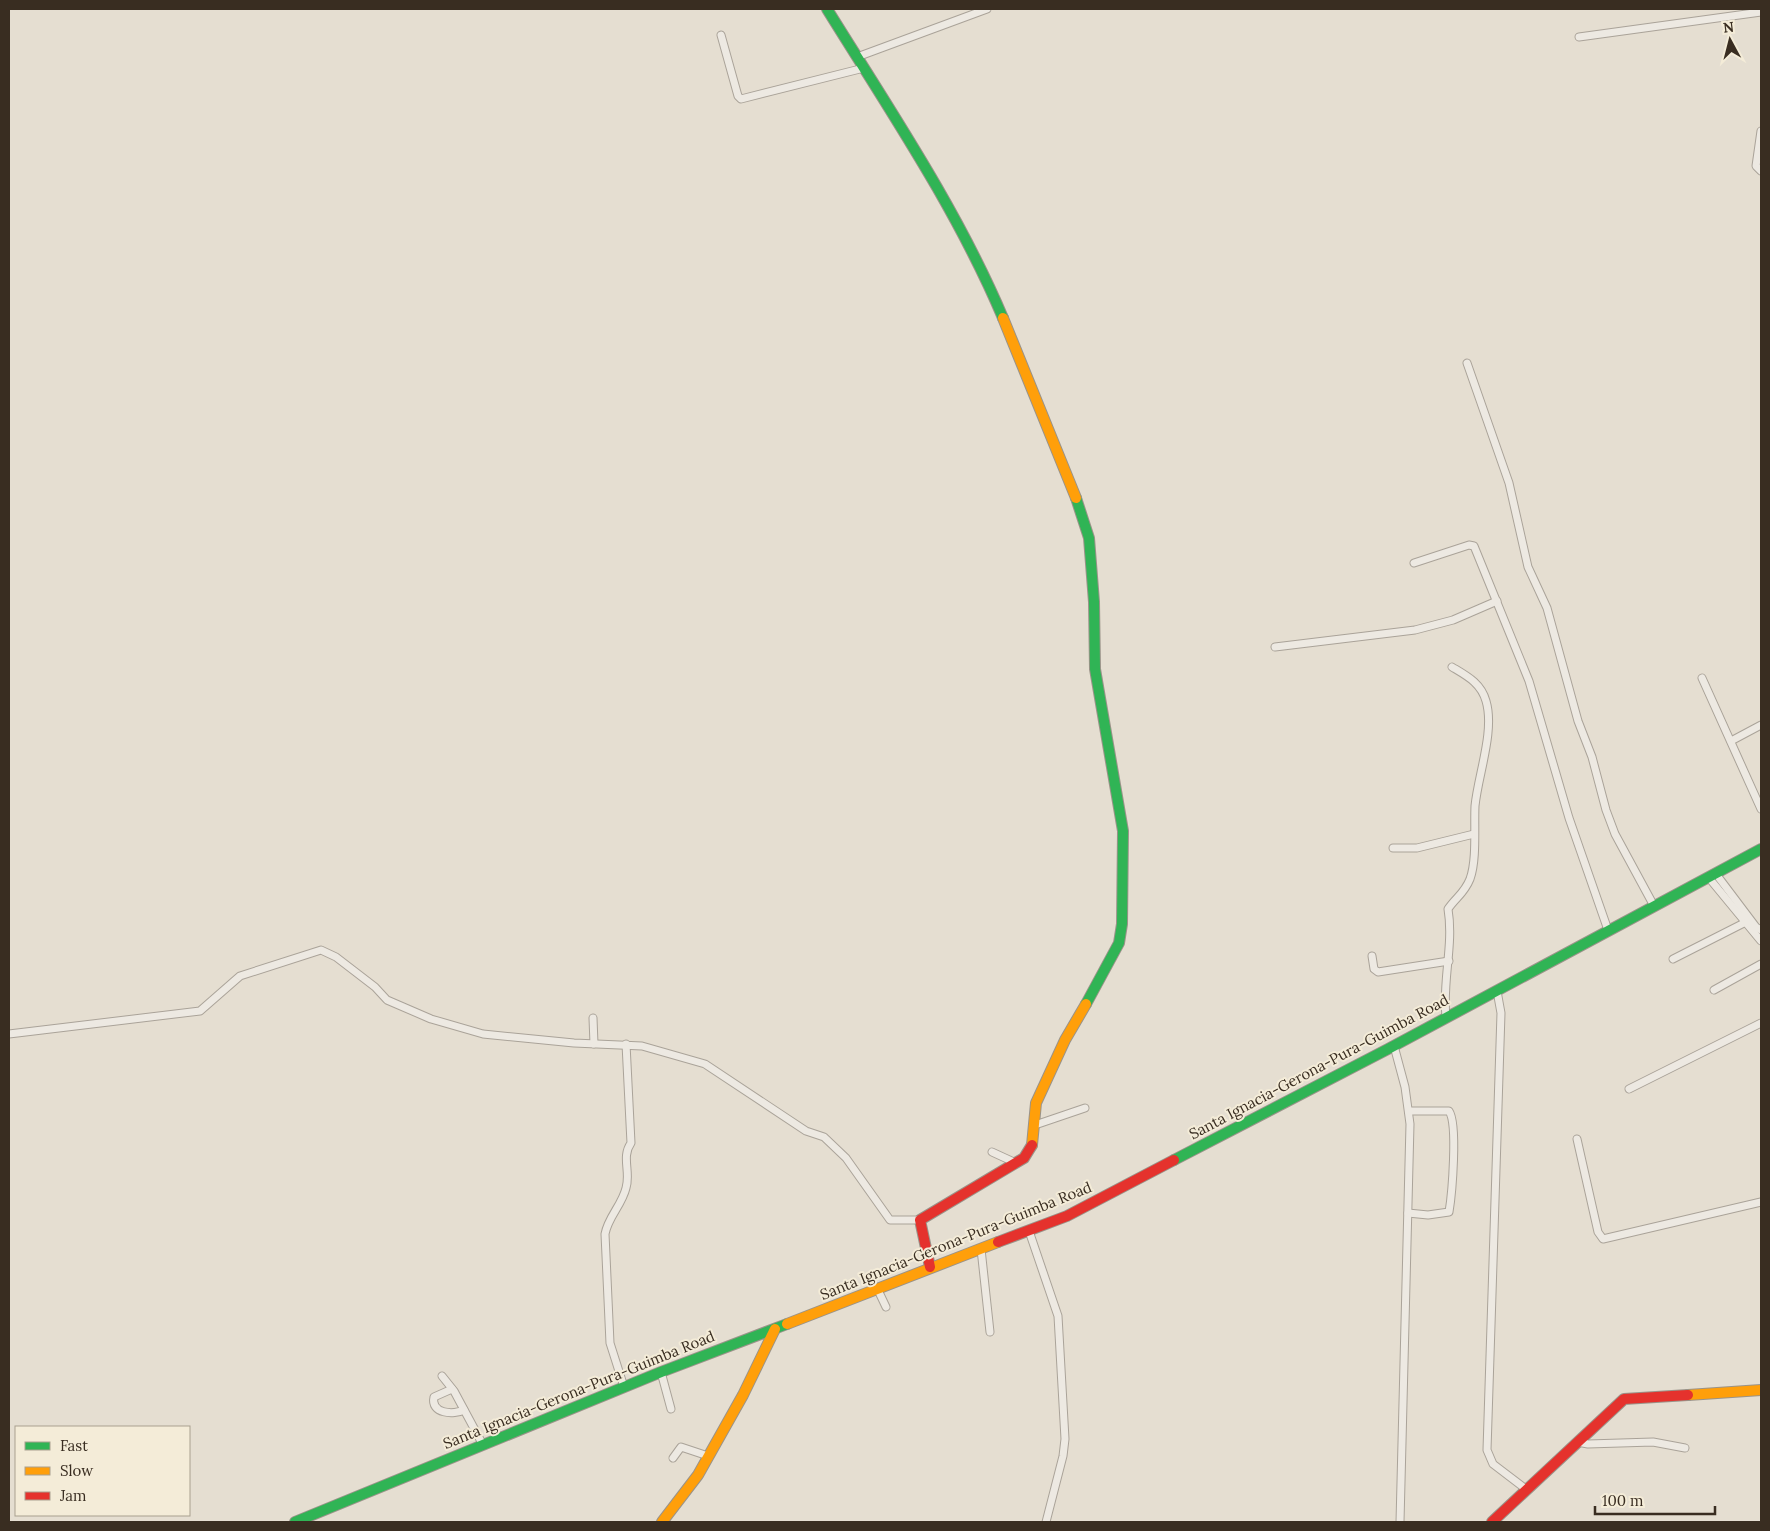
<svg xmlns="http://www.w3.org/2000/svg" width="1770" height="1531" font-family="Lora,serif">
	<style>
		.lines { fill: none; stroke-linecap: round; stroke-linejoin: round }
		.street-casing { stroke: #aaa399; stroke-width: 9 }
		.fast-casing { stroke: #9a9389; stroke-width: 12 }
		.slow-casing { stroke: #9a9389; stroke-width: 12 }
		.jam-casing { stroke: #9a9389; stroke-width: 12 }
		.street { stroke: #ede9e2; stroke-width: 7 }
		.fast { stroke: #30b455; stroke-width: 10 }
		.slow { stroke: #ff9f0a; stroke-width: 10 }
		.jam { stroke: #e5322d; stroke-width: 10 }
		.labels { text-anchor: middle; stroke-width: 4; stroke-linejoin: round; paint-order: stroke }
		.street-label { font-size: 15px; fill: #392d21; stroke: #f4ecd8 }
	</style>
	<rect width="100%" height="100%" fill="#e5ded1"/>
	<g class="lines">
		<defs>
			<g id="street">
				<path d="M 721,35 L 738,96 L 741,99 L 864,68"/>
				<path d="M 1579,37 L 1761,12"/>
				<path d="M 857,57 L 987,9"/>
				<path d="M 1761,131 L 1756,166 L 1761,171"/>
				<path d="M 1467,363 L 1509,483 L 1528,567 L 1547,608 L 1578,721 L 1592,757 L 1606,810 L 1615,834 L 1654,906"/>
				<path d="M 1414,563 L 1469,545 L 1474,546 L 1529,681 L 1569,818 L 1608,930"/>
				<path d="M 1275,647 L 1415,630 L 1453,620 L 1497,601"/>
				<path d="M 1702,678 L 1761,809"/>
				<path d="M 1731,741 L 1761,725"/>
				<path d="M 1393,848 L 1417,848 L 1474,834"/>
				<path d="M 1716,874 L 1756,927 L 1761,930"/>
				<path d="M 1709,878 L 1761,941"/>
				<path d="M 1372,956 L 1374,969 L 1378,972 L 1449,961"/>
				<path d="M 1673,959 L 1746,922"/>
				<path d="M 1714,990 L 1761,964"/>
				<path d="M 1497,991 L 1501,1013 L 1487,1450 L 1493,1464 L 1527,1490"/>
				<path d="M 1446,1017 C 1442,981 1454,945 1448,909 C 1456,897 1464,894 1470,879 C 1477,860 1474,827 1475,806 C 1478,775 1495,731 1486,701 C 1481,683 1467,676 1452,667"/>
				<path d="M 593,1018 L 594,1044"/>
				<path d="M 9,1034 L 200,1011 L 240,976 L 321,950 L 336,957 L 375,987 L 387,1000 L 431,1019 L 483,1034 L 574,1043 L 642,1046 L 705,1064 L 806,1131 L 824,1137 L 846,1158 L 890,1220 L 920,1220"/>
				<path d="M 1394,1046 L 1405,1087 L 1410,1124 L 1400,1522"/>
				<path d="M 1629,1089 L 1761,1023"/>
				<path d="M 1035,1125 L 1085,1108"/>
				<path d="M 1577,1139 L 1598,1232 L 1603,1239 L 1761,1202"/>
				<path d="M 992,1152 L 1016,1163"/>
				<path d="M 1408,1213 L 1428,1215 L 1449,1212 C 1452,1194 1458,1124 1449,1111 L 1409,1111"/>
				<path d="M 1029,1231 L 1058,1316 L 1065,1439 L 1063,1456 L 1046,1522"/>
				<path d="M 981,1249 L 990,1332"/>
				<path d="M 877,1288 L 886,1307"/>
				<path d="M 661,1372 L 671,1409"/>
				<path d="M 442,1376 L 454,1391 L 483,1445"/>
				<path d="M 624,1387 L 610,1343 L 605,1234 C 608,1217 622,1205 626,1188 C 631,1172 621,1157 631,1143 L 626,1044"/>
				<path d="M 452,1389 L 434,1397 C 430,1414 454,1415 464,1410"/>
				<path d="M 1577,1442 L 1588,1444 L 1653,1442 L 1685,1448"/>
				<path d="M 673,1458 L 681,1447 L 708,1456"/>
			</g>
			<g id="fast">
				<path d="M 827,9 C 889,109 957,209 1003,318"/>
				<path d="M 1076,498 L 1089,538 L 1094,602 L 1095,669 L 1123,831 L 1122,924 L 1119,943 L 1086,1004"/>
				<path d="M 1174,1160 L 1388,1049 L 1761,849"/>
				<path d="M 295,1522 L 661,1372 L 787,1324"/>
			</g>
			<g id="slow">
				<path d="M 1003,318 L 1076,498"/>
				<path d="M 1032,1145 L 1036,1103 L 1065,1040 L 1086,1004"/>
				<path d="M 787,1324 L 998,1242"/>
				<path d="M 1688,1395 L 1761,1390"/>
				<path d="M 662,1522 L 698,1475 L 743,1395 L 775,1329"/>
			</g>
			<g id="jam">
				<path d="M 998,1242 L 1067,1216 L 1174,1160"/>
				<path d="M 930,1267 L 920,1220 L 1024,1158 L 1032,1145"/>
				<path d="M 1492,1522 L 1624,1399 L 1688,1395"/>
			</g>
		</defs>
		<use href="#street" class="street-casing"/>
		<use href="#fast" class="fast-casing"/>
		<use href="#slow" class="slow-casing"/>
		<use href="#jam" class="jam-casing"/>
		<use href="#street" class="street"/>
		<use href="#fast" class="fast"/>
		<use href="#slow" class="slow"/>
		<use href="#jam" class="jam"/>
	</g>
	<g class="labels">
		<g class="street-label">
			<text transform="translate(1319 1067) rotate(-28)" y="5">Santa Ignacia-Gerona-Pura-Guimba Road</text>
			<text transform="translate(956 1241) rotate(-22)" y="5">Santa Ignacia-Gerona-Pura-Guimba Road</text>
			<text transform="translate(579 1390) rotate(-22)" y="5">Santa Ignacia-Gerona-Pura-Guimba Road</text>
		</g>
	</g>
	<rect width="1770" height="1531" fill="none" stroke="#392d21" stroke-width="20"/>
	<rect x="15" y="1426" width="175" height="90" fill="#f4ecd8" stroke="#a9a08f"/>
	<rect x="25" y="1442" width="25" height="8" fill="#30b455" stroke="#a9a08f"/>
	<text x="60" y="1451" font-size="15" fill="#392d21">Fast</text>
	<rect x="25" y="1467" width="25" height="8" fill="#ff9f0a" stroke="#a9a08f"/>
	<text x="60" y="1476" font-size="15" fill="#392d21">Slow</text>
	<rect x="25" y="1492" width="25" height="8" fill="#e5322d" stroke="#a9a08f"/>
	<text x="60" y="1501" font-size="15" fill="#392d21">Jam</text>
	<g transform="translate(1730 40) rotate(353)" stroke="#f4ecd8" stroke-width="4" paint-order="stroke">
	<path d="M0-4L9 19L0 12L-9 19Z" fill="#392d21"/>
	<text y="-8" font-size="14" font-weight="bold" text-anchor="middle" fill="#392d21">N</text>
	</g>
	<path d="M1595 1506v8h120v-8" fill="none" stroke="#392d21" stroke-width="2.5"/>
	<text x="1602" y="1506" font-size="15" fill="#392d21" stroke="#f4ecd8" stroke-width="4" paint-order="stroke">100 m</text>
</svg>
